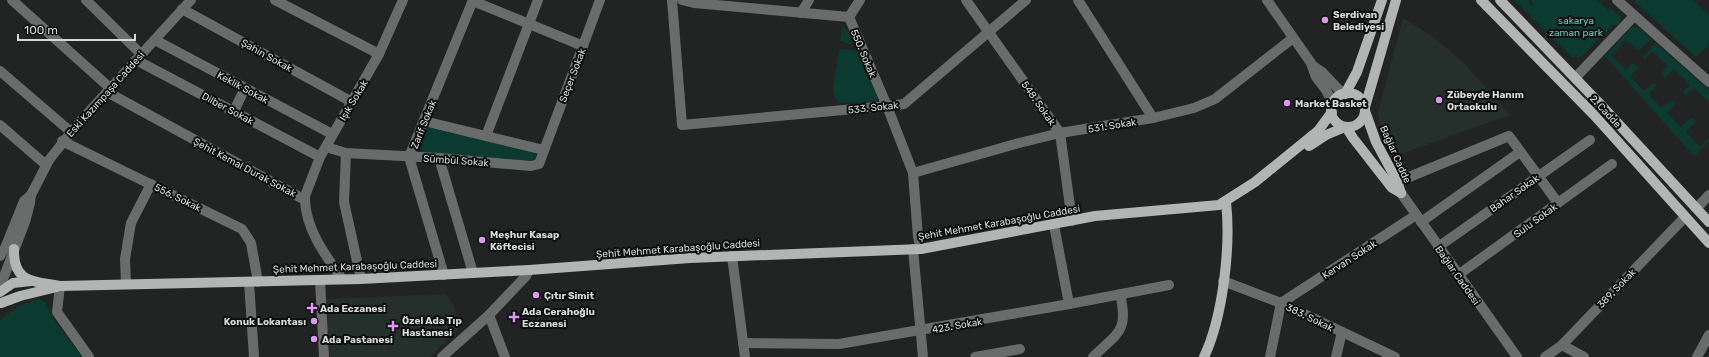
<svg xmlns="http://www.w3.org/2000/svg" width="1709" height="357" font-family="Rubik,sans-serif">
	<style>
		.built { fill: #252f2c }
		.green { fill: #0b3a30 }
		.lines { fill: none; stroke-linecap: round; stroke-linejoin: round }
		.minor { stroke: #6a6c6b; stroke-width: 10 }
		.major { stroke: #b2b5b4; stroke-width: 10 }
		.poi-dot { fill: #df98f1; stroke: #0c0d0d; stroke-width: 1.5 }
		.labels { text-anchor: middle; stroke-width: 4; stroke-linejoin: round; paint-order: stroke }
		.poi-label { font-size: 10px; font-weight: bold; fill: #d7d8d8; stroke: #0c0d0d; text-anchor: start }
		.park-label { font-size: 10px; fill: #53d9bb; stroke: #0c0d0d }
		.street-label { font-size: 10px; fill: #d7d8d8; stroke: #0c0d0d }
	</style>
	<rect width="100%" height="100%" fill="#222423"/>
	<g class="built">
		<path d="M 1403,18 L 1432,36 L 1463,62 L 1510,115 L 1392,157 L 1381,131 L 1378,112 Z"/>
		<path d="M 446,294 L 455,308 L 457,320 L 457,331 L 430,357 L 330,357 L 326,299 Z"/>
	</g>
	<g class="green">
		<path d="M 1514,0 L 1528,0 L 1531,6 L 1533,5 L 1531,0 L 1597,0 L 1608,10 L 1610,8 L 1621,17 L 1619,25 L 1613,25 L 1580,58 L 1576,55 L 1573,58 Z"/>
		<path d="M 1633,0 L 1693,0 L 1709,15 L 1709,45 L 1696,57 Z"/>
		<path d="M 1632,27 L 1638,27 L 1651,39 L 1640,50 L 1637,50 L 1627,40 L 1623,41 L 1623,43 L 1611,55 L 1626,70 L 1633,63 L 1639,68 L 1630,76 L 1644,91 L 1653,83 L 1657,85 L 1648,94 L 1662,108 L 1671,100 L 1676,103 L 1667,113 L 1681,127 L 1691,118 L 1697,121 L 1686,132 L 1700,147 L 1709,138 L 1709,141 L 1694,156 L 1605,56 Z"/>
		<path d="M 844,28 L 848,32 L 853,43 L 851,44 L 840,41 L 842,29 Z"/>
		<path d="M 1656,43 L 1709,90 L 1709,102 L 1694,87 L 1686,95 L 1683,92 L 1690,85 L 1674,69 L 1665,78 L 1661,73 L 1668,66 L 1653,52 L 1644,59 L 1643,57 Z"/>
		<path d="M 842,49 L 858,51 L 878,98 L 877,100 L 875,102 L 839,103 L 833,93 L 833,88 L 839,50 Z"/>
		<path d="M 430,126 L 537,152 L 535,161 L 422,153 L 421,149 L 428,128 Z"/>
		<path d="M 39,299 L 46,303 L 55,321 L 82,357 L 0,357 L 0,320 L 18,306 Z"/>
	</g>
	<g class="lines">
		<g class="minor">
			<path d="M 12,0 L 110,88"/>
			<path d="M 86,0 L 141,54"/>
			<path d="M 275,0 L 379,54"/>
			<path d="M 672,0 L 682,125 L 887,106 L 904,104 L 1026,0"/>
			<path d="M 682,0 L 694,3 L 849,17 L 887,106 L 913,173 L 918,237 L 921,249"/>
			<path d="M 966,0 L 1060,133 L 1072,221"/>
			<path d="M 1078,0 L 1153,118"/>
			<path d="M 1267,0 L 1311,63 L 1316,77 L 1326,90 L 1333,104"/>
			<path d="M 1617,0 L 1709,82"/>
			<path d="M 473,1 L 583,46"/>
			<path d="M 182,9 L 352,102"/>
			<path d="M 801,13 L 809,0"/>
			<path d="M 849,17 L 860,0"/>
			<path d="M 155,40 L 332,134"/>
			<path d="M 136,60 L 320,157"/>
			<path d="M 1312,65 L 1322,72 L 1343,94"/>
			<path d="M 0,71 L 71,132"/>
			<path d="M 1575,78 L 1634,16"/>
			<path d="M 107,92 L 305,200 C 306,230 326,256 342,279"/>
			<path d="M 234,111 L 245,88"/>
			<path d="M 424,121 L 544,150"/>
			<path d="M 0,125 L 46,165"/>
			<path d="M 486,136 L 538,0"/>
			<path d="M 62,141 L 242,229 L 251,243 L 258,282"/>
			<path d="M 326,147 L 346,153 L 439,158 L 531,166 L 539,164 L 600,0"/>
			<path d="M 346,153 L 344,202 L 361,279"/>
			<path d="M 439,158 L 473,273"/>
			<path d="M 913,173 L 1019,143 L 1060,133 L 1153,118 L 1194,108 L 1215,99 L 1293,38"/>
			<path d="M 1397,182 L 1509,136 L 1558,203"/>
			<path d="M 1401,193 L 1517,357"/>
			<path d="M 305,200 L 305,196 L 320,157 L 379,54 L 403,0"/>
			<path d="M 1697,208 L 1709,195"/>
			<path d="M 1421,222 L 1520,152"/>
			<path d="M 1054,225 L 1069,304"/>
			<path d="M 1438,247 L 1590,140"/>
			<path d="M 913,249 L 923,357"/>
			<path d="M 0,256 L 5,248 L 24,201 L 31,195"/>
			<path d="M 732,256 L 745,357"/>
			<path d="M 444,275 L 409,157 L 473,0"/>
			<path d="M 1458,275 L 1612,164"/>
			<path d="M 320,280 L 324,357"/>
			<path d="M 1223,281 L 1281,303 L 1395,357"/>
			<path d="M 249,282 L 254,357"/>
			<path d="M 126,284 L 125,259 L 131,223 L 151,184"/>
			<path d="M 60,286 L 57,312 L 89,357"/>
			<path d="M 0,287 L 25,222 L 30,203 L 31,195 L 49,160 L 76,126 L 191,0"/>
			<path d="M 489,315 L 505,357"/>
			<path d="M 743,343 L 839,344 L 1069,304 L 1169,285"/>
			<path d="M 1562,345 L 1584,357"/>
			<path d="M 442,357 L 489,315 L 526,276 L 529,270"/>
			<path d="M 975,357 L 1020,349"/>
			<path d="M 1093,357 C 1118,332 1129,332 1120,294"/>
			<path d="M 1270,357 L 1281,303 L 1416,215"/>
			<path d="M 1336,357 L 1342,332"/>
			<path d="M 1545,357 L 1562,345 L 1685,217"/>
			<path d="M 1697,357 L 1709,335"/>
		</g>
		<g class="major">
			<path d="M 1481,0 L 1594,115 L 1709,243"/>
			<path d="M 1500,0 L 1601,105 L 1709,222"/>
			<circle cx="1348" cy="110" r="17"/>
			<path d="M 1345,94 L 1357,72 L 1382,0"/>
			<path d="M 1365,107 L 1396,0"/>
			<path d="M 1365,111 L 1376,142 L 1397,181 L 1401,193"/>
			<path d="M 1346,127 L 1353,138 L 1392,188 L 1401,193"/>
			<path d="M 1309,146 L 1326,135 L 1345,127"/>
			<path d="M 14,249 C 13,283 33,281 60,286 L 361,279 L 529,270 L 690,258 L 921,249 L 1095,216 L 1219,205 L 1255,182 L 1318,131 L 1332,112"/>
			<path d="M 0,292 L 13,283 L 31,281"/>
			<path d="M 1,303 L 20,296 L 57,287"/>
			<path d="M 1204,357 C 1223,317 1231,246 1226,202"/>
		</g>
	</g>
	<g class="poi-dot">
		<circle cx="1325" cy="20" r="4"/>
		<circle cx="1439" cy="100" r="4"/>
		<circle cx="1287" cy="103" r="4"/>
		<circle cx="482" cy="240" r="4"/>
		<circle cx="536" cy="295" r="4"/>
		<path d="M310 302h4v4h4v4h-4v4h-4v-4h-4v-4h4z"/>
		<path d="M512 311h4v4h4v4h-4v4h-4v-4h-4v-4h4z"/>
		<circle cx="314" cy="321" r="4"/>
		<path d="M391 320h4v4h4v4h-4v4h-4v-4h-4v-4h4z"/>
		<circle cx="314" cy="339" r="4"/>
	</g>
	<g class="labels">
		<g class="poi-label">
			<text x="1333" y="18">Serdivan<tspan x="1333" dy="12">Belediyesi</tspan></text>
			<text x="1447" y="98">Zübeyde Hanım<tspan x="1447" dy="12">Ortaokulu</tspan></text>
			<text x="1295" y="107">Market Basket</text>
			<text x="490" y="238">Meşhur Kasap<tspan x="490" dy="12">Köftecisi</tspan></text>
			<text x="544" y="299">Çıtır Simit</text>
			<text x="320" y="312">Ada Eczanesi</text>
			<text x="522" y="315">Ada Cerahoğlu<tspan x="522" dy="12">Eczanesi</tspan></text>
			<text x="402" y="324">Özel Ada Tıp<tspan x="402" dy="12">Hastanesi</tspan></text>
			<text x="306" y="325" text-anchor="end">Konuk Lokantası</text>
			<text x="322" y="343">Ada Pastanesi</text>
		</g>
		<g class="park-label">
			<text x="1576" y="24">sakarya<tspan x="1576" dy="12">zaman park</tspan></text>
		</g>
		<g class="street-label">
			<text transform="translate(864 53) rotate(67)" y="4">550. Sokak</text>
			<text transform="translate(267 55) rotate(29)" y="4">Şahin Sokak</text>
			<text transform="translate(572 75) rotate(-69)" y="4">Seçer Sokak</text>
			<text transform="translate(243 87) rotate(28)" y="4">Keklik Sokak</text>
			<text transform="translate(105 94) rotate(-48)" y="4">Eski Kazımpaşa Caddesi</text>
			<text transform="translate(353 100) rotate(-59)" y="4">Işık Sokak</text>
			<text transform="translate(1039 103) rotate(55)" y="4">548. Sokak</text>
			<text transform="translate(873 107) rotate(-6)" y="4">533. Sokak</text>
			<text transform="translate(228 108) rotate(28)" y="4">Dilber Sokak</text>
			<text transform="translate(1606 111) rotate(47)" y="4">2. Cadde</text>
			<text transform="translate(423 124) rotate(-68)" y="4">Zarif Sokak</text>
			<text transform="translate(1112 125) rotate(-9)" y="4">531. Sokak</text>
			<text transform="translate(1396 154) rotate(66)" y="4">Bağlar Cadde</text>
			<text transform="translate(456 160) rotate(4)" y="4">Sümbül Sokak</text>
			<text transform="translate(245 167) rotate(28)" y="4">Şehit Kemal Durak Sokak</text>
			<text transform="translate(1514 193) rotate(-35)" y="4">Bahar Sokak</text>
			<text transform="translate(178 197) rotate(26)" y="4">556. Sokak</text>
			<text transform="translate(1535 220) rotate(-36)" y="4">Sulu Sokak</text>
			<text transform="translate(999 222) rotate(-10)" y="4">Şehit Mehmet Karabaşoğlu Caddesi</text>
			<text transform="translate(678 248) rotate(-4)" y="4">Şehit Mehmet Karabaşoğlu Caddesi</text>
			<text transform="translate(1349 259) rotate(-33)" y="4">Kervan Sokak</text>
			<text transform="translate(355 266) rotate(-2)" y="4">Şehit Mehmet Karabaşoğlu Caddesi</text>
			<text transform="translate(1458 275) rotate(55)" y="4">Bağlar Caddesi</text>
			<text transform="translate(1616 288) rotate(-46)" y="4">389. Sokak</text>
			<text transform="translate(1310 317) rotate(26)" y="4">383. Sokak</text>
			<text transform="translate(957 325) rotate(-10)" y="4">423. Sokak</text>
		</g>
	</g>
	<path d="M18 34v6h117v-6" fill="none" stroke="#d7d8d8" stroke-width="2"/>
	<text x="24" y="34" font-size="12" fill="#d7d8d8" stroke="#0c0d0d" stroke-width="3" paint-order="stroke">100 m</text>
</svg>
